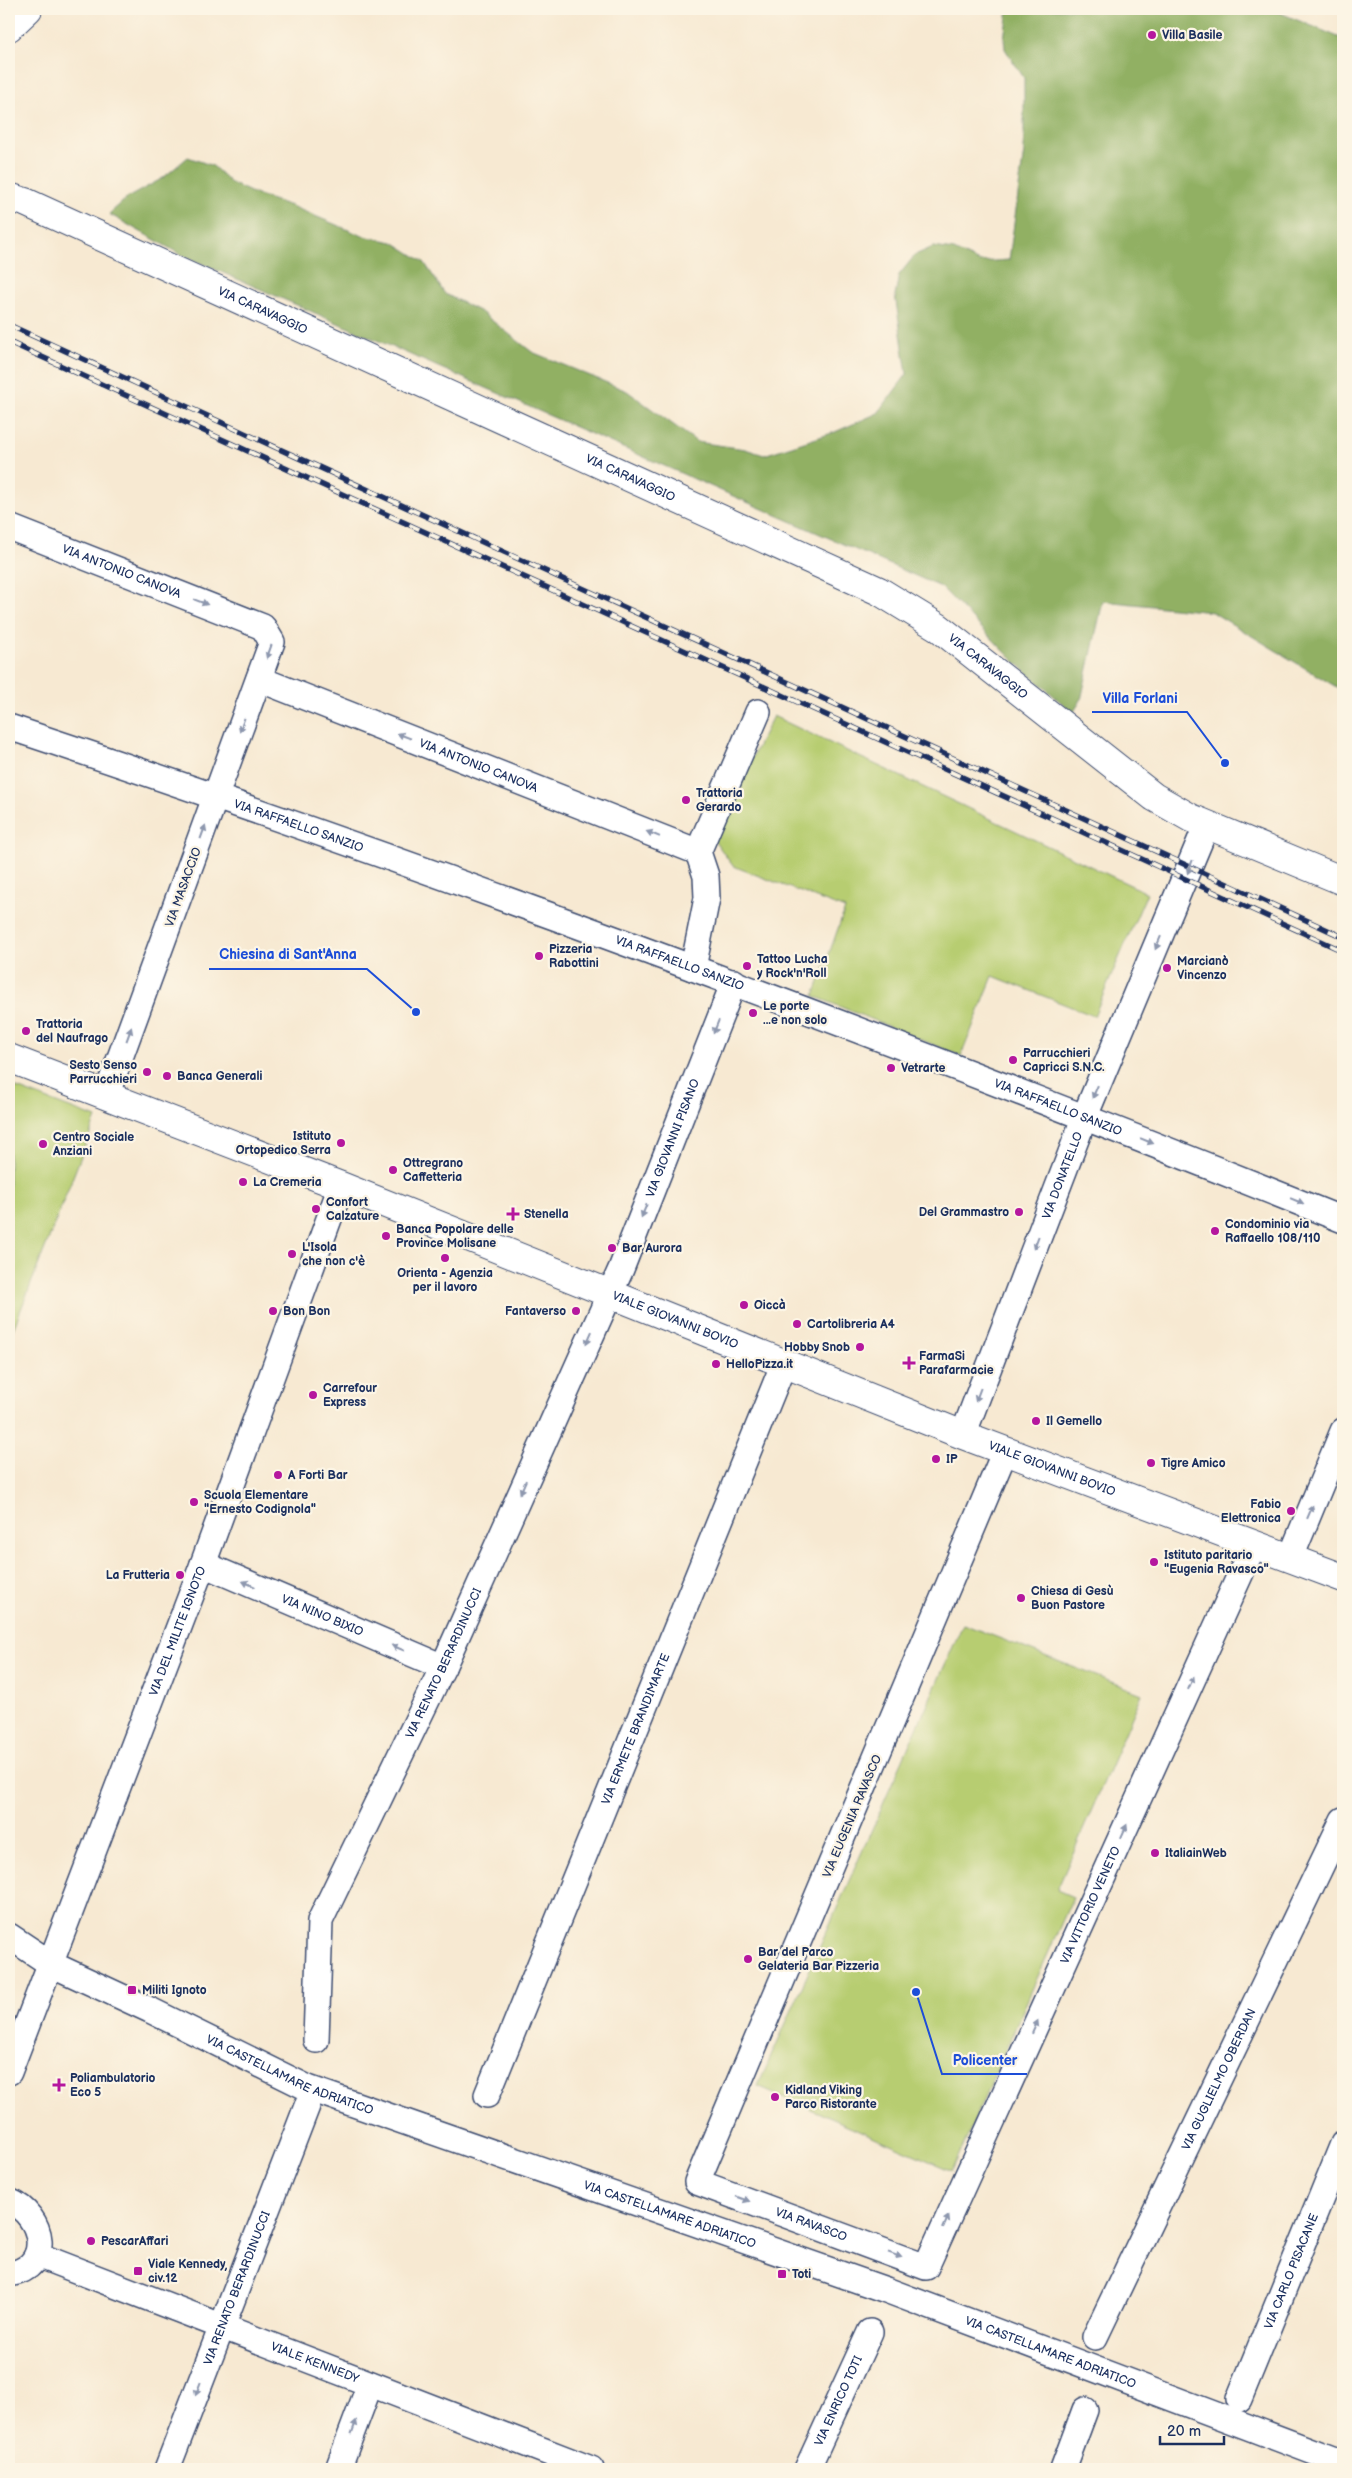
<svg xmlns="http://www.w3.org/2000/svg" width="1352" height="2478" font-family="'Balsamiq Sans',sans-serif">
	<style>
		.green { fill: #b7cd71; stroke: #697e68 }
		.forest { fill: #91b063; stroke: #567060 }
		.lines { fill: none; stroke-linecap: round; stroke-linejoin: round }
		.minor-casing { stroke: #3c4b6f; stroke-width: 28 }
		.tertiary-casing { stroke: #3c4b6f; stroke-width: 30 }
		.secondary-casing { stroke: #3c4b6f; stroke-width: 30 }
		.minor { stroke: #fff; stroke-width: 25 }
		.tertiary { stroke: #fff; stroke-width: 28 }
		.secondary { stroke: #fff; stroke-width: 28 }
		.rail-casing { stroke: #1b2f5e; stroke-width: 5.5 }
		.rail { stroke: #fcf5e5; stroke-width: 4; stroke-dasharray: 11; stroke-linecap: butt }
		.oneway { fill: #8d97ae }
		.poi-dot { fill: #b5179e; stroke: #fcf5e5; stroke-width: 2 }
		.labels { text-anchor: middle; stroke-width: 4.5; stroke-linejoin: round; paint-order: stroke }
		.poi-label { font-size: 12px; font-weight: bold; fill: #1b2f5e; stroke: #fcf5e5; text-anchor: start }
		.street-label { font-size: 12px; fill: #1b2f5e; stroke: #fcf5e5 }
		.leader { fill: none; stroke: #1d4ed8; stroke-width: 2 }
		.callout-dot { fill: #1d4ed8; stroke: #fcf5e5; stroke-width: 2 }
		.callout-label { font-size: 14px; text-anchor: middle; font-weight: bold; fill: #1d4ed8; stroke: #fcf5e5; stroke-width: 4.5; stroke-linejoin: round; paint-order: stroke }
	</style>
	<rect width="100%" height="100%" fill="#fcf5e5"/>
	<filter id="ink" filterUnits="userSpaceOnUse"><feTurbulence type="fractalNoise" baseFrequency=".02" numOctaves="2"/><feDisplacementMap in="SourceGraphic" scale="10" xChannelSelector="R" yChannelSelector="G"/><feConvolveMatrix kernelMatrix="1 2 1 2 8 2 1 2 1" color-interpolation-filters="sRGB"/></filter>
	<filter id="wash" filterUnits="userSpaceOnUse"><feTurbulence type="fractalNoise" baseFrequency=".0096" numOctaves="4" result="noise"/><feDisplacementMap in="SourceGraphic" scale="20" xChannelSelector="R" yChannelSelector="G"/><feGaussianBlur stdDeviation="1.12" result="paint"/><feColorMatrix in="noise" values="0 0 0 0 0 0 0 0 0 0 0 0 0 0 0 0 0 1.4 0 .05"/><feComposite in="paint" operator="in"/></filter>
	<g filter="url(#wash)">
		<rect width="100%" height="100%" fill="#f7e9d2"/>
		<g class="green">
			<path d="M 773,716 L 1147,893 L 1094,1016 L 993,976 L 961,1056 L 814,996 L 845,909 L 733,866 L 712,837 Z"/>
			<path d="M 9,1085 L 96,1118 L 9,1340 Z"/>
			<path d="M 963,1624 L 1142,1694 L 1057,1890 L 1073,1897 L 952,2171 L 758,2086 Z"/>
		</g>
		<path class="forest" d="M 1008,9 L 1271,9 L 1343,39 L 1343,691 L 1212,612 L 1103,601 L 1081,700 L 1073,713 L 1012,659 L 941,587 L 180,254 L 109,214 L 127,198 L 163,178 L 188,157 L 213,166 L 231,183 L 257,195 L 291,206 L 363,236 L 393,242 L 424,262 L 445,294 L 481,312 L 532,352 L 627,391 L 697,442 L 745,449 L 764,455 L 835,432 L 878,413 L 907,374 L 895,295 L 899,275 L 915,255 L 933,247 L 954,250 L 979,262 L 1009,260 L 1024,151 L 1024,78 L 1005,49 L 1004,39 Z"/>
	</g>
	<g filter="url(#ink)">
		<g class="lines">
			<defs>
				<g id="minor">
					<path id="s1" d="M 9,527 L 263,627 L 272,642 L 106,1096"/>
					<path id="s2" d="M 259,679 L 698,852"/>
					<path id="s3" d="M 9,727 C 459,876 903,1043 1343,1220"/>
					<path d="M 693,968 L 707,898 L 706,876 L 698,852 L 758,712"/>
					<path id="s4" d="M 963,1435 L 1085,1116 L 1202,836 L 1206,829 L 1212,827"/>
					<path id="s5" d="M 1005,1451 L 697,2182 L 926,2267 L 1254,1544"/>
					<path d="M 1291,1557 L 1343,1431"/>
					<path id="s6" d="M 203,1564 L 443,1667"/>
					<path id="s7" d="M 9,1936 L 51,1964 L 150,2010 L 308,2088 L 886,2290 L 1343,2463"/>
					<path id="s8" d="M 316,2040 L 320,1921 L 443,1667 L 621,1269 L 734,982"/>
					<path id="s9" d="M 9,2072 L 203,1564 L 341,1186"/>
					<path id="s10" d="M 487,2095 L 784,1363"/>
					<path d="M 9,2201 C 44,2215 54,2267 9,2274"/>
					<path id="s11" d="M 37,2255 L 591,2469"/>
					<path id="s12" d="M 1095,2337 L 1343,1820"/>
					<path id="s13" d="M 1239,2399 L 1343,2144"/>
					<path id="s14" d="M 167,2469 L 307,2106"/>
					<path d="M 338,2469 L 370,2384"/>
					<path id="s15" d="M 807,2469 L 870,2332"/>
					<path d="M 1063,2469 L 1085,2410"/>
				</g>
				<g id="tertiary">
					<path d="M 9,27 L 28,9"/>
					<path id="s16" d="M 9,197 L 25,202 L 879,591 L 938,627 L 1154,797 L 1191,818 L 1343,881"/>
				</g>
				<g id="secondary">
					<path id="s17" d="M 9,1058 L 341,1186 L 963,1435 L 1343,1578"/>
				</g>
			</defs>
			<use href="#minor" class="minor-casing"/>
			<use href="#tertiary" class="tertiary-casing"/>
			<use href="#secondary" class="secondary-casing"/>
			<use href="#minor" class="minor"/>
			<use href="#tertiary" class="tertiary"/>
			<use href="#secondary" class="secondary"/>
			<defs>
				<g id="rail">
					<path d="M 9,325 L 1343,937"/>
					<path d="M 9,342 L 1343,951"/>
				</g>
			</defs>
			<use href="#rail" class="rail-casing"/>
			<use href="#rail" class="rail"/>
		</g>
		<defs><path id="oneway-solid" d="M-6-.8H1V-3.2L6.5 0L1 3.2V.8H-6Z" transform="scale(1.25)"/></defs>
		<g class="oneway">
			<use href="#oneway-solid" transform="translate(201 602) rotate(21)"/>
			<use href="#oneway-solid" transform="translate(269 652) rotate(110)"/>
			<use href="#oneway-solid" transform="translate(242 725) rotate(110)"/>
			<use href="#oneway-solid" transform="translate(404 736) rotate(-159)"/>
			<use href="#oneway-solid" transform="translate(203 832) rotate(-70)"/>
			<use href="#oneway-solid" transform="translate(653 834) rotate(-158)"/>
			<use href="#oneway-solid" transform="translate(1190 867) rotate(111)"/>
			<use href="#oneway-solid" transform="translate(1158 943) rotate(113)"/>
			<use href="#oneway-solid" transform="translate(716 1027) rotate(112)"/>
			<use href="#oneway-solid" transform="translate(129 1034) rotate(-70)"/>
			<use href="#oneway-solid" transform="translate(1095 1092) rotate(113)"/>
			<use href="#oneway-solid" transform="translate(1147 1141) rotate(22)"/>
			<use href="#oneway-solid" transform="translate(1297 1201) rotate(22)"/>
			<use href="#oneway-solid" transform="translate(644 1211) rotate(112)"/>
			<use href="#oneway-solid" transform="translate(1036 1243) rotate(111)"/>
			<use href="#oneway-solid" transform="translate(589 1338) rotate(114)"/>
			<use href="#oneway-solid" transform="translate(978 1395) rotate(111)"/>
			<use href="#oneway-solid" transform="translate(523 1487) rotate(114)"/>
			<use href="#oneway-solid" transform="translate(1310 1512) rotate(-67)"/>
			<use href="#oneway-solid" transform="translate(249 1584) rotate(-156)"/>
			<use href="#oneway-solid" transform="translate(398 1648) rotate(-157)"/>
			<use href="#oneway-solid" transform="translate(1191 1683) rotate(-66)"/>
			<use href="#oneway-solid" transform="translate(1124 1831) rotate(-66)"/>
			<use href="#oneway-solid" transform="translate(1035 2027) rotate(-66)"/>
			<use href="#oneway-solid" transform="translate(743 2199) rotate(20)"/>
			<use href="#oneway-solid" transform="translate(946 2222) rotate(-66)"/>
			<use href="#oneway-solid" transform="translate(895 2255) rotate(20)"/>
			<use href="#oneway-solid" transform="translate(198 2389) rotate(111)"/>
			<use href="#oneway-solid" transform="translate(354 2427) rotate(-70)"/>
		</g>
	</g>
	<g class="poi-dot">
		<circle cx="1152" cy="35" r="5"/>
		<circle cx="686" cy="800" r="5"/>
		<circle cx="539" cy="956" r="5"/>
		<circle cx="747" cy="966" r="5"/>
		<circle cx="1167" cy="968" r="5"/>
		<circle cx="753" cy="1013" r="5"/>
		<circle cx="26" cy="1031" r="5"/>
		<circle cx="1013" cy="1060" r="5"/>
		<circle cx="891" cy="1068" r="5"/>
		<circle cx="147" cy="1072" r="5"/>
		<circle cx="167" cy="1076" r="5"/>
		<circle cx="341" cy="1143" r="5"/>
		<circle cx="43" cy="1144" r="5"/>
		<circle cx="393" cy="1170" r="5"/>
		<circle cx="243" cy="1182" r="5"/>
		<circle cx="316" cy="1209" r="5"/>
		<circle cx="1019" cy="1212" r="5"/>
		<path d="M510.5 1206.5h5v5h5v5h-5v5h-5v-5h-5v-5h5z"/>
		<circle cx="1215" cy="1231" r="5"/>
		<circle cx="386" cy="1236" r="5"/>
		<circle cx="612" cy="1248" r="5"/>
		<circle cx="292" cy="1254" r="5"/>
		<circle cx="445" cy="1258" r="5"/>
		<circle cx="744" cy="1305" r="5"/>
		<circle cx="273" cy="1311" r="5"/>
		<circle cx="576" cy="1311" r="5"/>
		<circle cx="797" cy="1324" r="5"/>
		<circle cx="860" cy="1347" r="5"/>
		<path d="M906.5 1355.5h5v5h5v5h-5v5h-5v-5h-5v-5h5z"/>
		<circle cx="716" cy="1364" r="5"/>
		<circle cx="313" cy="1395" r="5"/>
		<circle cx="1036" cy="1421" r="5"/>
		<circle cx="936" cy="1459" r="5"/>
		<circle cx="1151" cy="1463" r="5"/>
		<circle cx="278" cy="1475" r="5"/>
		<circle cx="194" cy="1502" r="5"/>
		<circle cx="1291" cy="1511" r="5"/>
		<circle cx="1154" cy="1562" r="5"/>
		<circle cx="180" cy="1575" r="5"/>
		<circle cx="1021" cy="1598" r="5"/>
		<circle cx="1155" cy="1853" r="5"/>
		<circle cx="748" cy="1959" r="5"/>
		<rect x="127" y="1985" width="10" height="10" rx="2.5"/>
		<path d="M56.5 2077.5h5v5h5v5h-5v5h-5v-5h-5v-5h5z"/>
		<circle cx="775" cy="2097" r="5"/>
		<circle cx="91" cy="2241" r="5"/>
		<rect x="133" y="2266" width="10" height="10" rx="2.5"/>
		<rect x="777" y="2269" width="10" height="10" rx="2.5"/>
	</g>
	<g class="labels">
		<g class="poi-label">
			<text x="1162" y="39">Villa Basile</text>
			<text x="696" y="797">Trattoria<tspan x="696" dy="14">Gerardo</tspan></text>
			<text x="549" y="953">Pizzeria<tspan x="549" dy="14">Rabottini</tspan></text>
			<text x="757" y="963">Tattoo Lucha<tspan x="757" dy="14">y Rock'n'Roll</tspan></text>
			<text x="1177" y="965">Marcianò<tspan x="1177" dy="14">Vincenzo</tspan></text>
			<text x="763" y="1010">Le porte<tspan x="763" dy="14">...e non solo</tspan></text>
			<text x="36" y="1028">Trattoria<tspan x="36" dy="14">del Naufrago</tspan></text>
			<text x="1023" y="1057">Parrucchieri<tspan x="1023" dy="14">Capricci S.N.C.</tspan></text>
			<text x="137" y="1069" text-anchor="end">Sesto Senso<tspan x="137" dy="14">Parrucchieri</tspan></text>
			<text x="901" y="1072">Vetrarte</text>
			<text x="177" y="1080">Banca Generali</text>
			<text x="331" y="1140" text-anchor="end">Istituto<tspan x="331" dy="14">Ortopedico Serra</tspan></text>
			<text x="53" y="1141">Centro Sociale<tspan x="53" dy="14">Anziani</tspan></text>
			<text x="403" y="1167">Ottregrano<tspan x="403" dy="14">Caffetteria</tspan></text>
			<text x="253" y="1186">La Cremeria</text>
			<text x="326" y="1206">Confort<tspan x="326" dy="14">Calzature</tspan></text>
			<text x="1009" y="1216" text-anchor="end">Del Grammastro</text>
			<text x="524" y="1218">Stenella</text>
			<text x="1225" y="1228">Condominio via<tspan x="1225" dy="14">Raffaello 108/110</tspan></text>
			<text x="396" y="1233">Banca Popolare delle<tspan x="396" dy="14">Province Molisane</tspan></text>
			<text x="302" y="1251">L'Isola<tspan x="302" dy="14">che non c'è</tspan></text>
			<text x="622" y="1252">Bar Aurora</text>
			<text x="445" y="1277" text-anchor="middle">Orienta - Agenzia<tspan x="445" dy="14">per il lavoro</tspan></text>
			<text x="754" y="1309">Oiccà</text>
			<text x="283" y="1315">Bon Bon</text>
			<text x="566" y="1315" text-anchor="end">Fantaverso</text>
			<text x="807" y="1328">Cartolibreria A4</text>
			<text x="850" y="1351" text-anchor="end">Hobby Snob</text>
			<text x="919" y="1360">FarmaSi<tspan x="919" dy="14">Parafarmacie</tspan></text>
			<text x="726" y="1368">HelloPizza.it</text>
			<text x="323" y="1392">Carrefour<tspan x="323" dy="14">Express</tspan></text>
			<text x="1046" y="1425">Il Gemello</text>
			<text x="946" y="1463">IP</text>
			<text x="1161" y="1467">Tigre Amico</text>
			<text x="288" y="1479">A Forti Bar</text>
			<text x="204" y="1499">Scuola Elementare<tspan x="204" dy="14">"Ernesto Codignola"</tspan></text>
			<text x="1281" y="1508" text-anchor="end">Fabio<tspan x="1281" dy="14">Elettronica</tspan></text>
			<text x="1164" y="1559">Istituto paritario<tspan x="1164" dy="14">"Eugenia Ravasco"</tspan></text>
			<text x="170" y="1579" text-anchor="end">La Frutteria</text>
			<text x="1031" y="1595">Chiesa di Gesù<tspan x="1031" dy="14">Buon Pastore</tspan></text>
			<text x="1165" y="1857">ItaliainWeb</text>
			<text x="758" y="1956">Bar del Parco<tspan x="758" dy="14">Gelateria Bar Pizzeria</tspan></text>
			<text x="142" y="1994">Militi Ignoto</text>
			<text x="70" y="2082">Poliambulatorio<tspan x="70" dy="14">Eco 5</tspan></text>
			<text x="785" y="2094">Kidland Viking<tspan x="785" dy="14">Parco Ristorante</tspan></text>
			<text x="101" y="2245">PescarAffari</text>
			<text x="148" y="2268">Viale Kennedy,<tspan x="148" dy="14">civ.12</tspan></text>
			<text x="792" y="2278">Toti</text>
		</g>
		<g class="street-label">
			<text dy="4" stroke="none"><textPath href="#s16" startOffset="278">VIA CARAVAGGIO</textPath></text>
			<text dy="4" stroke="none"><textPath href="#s16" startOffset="682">VIA CARAVAGGIO</textPath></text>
			<text dy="4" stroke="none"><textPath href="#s1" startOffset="121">VIA ANTONIO CANOVA</textPath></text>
			<text dy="4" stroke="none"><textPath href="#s16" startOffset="1088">VIA CARAVAGGIO</textPath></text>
			<text dy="4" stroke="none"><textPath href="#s2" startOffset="236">VIA ANTONIO CANOVA</textPath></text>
			<text dy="4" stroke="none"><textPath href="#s3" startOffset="306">VIA RAFFAELLO SANZIO</textPath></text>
			<text transform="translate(183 887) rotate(-70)" y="4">VIA MASACCIO</text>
			<text dy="4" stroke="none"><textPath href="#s3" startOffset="711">VIA RAFFAELLO SANZIO</textPath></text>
			<text dy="4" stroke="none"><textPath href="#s3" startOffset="1116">VIA RAFFAELLO SANZIO</textPath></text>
			<text dy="4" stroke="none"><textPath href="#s8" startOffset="978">VIA GIOVANNI PISANO</textPath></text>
			<text dy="4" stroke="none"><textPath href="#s4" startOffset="278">VIA DONATELLO</textPath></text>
			<text dy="4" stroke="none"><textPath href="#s17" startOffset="716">VIALE GIOVANNI BOVIO</textPath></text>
			<text dy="4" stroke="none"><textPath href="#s17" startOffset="1121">VIALE GIOVANNI BOVIO</textPath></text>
			<text dy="4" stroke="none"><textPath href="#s6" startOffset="130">VIA NINO BIXIO</textPath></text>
			<text dy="4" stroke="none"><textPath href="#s9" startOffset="472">VIA DEL MILITE IGNOTO</textPath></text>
			<text dy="4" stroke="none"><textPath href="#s8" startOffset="405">VIA RENATO BERARDINUCCI</textPath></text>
			<text dy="4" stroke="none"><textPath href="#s10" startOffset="395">VIA ERMETE BRANDIMARTE</textPath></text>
			<text transform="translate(852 1816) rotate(-67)" y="4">VIA EUGENIA RAVASCO</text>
			<text dy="4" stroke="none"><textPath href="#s5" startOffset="1435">VIA VITTORIO VENETO</textPath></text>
			<text dy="4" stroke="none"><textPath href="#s7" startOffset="314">VIA CASTELLAMARE ADRIATICO</textPath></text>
			<text dy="4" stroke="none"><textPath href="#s12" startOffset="286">VIA GUGLIELMO OBERDAN</textPath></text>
			<text dy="4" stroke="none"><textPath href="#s7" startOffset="719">VIA CASTELLAMARE ADRIATICO</textPath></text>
			<text dy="4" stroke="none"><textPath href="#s5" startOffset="915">VIA RAVASCO</textPath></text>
			<text dy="4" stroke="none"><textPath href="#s13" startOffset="138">VIA CARLO PISACANE</textPath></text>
			<text dy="4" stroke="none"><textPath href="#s14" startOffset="194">VIA RENATO BERARDINUCCI</textPath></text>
			<text dy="4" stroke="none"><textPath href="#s7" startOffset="1124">VIA CASTELLAMARE ADRIATICO</textPath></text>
			<text dy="4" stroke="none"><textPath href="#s11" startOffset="298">VIALE KENNEDY</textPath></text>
			<text dy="4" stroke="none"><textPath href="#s15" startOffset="75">VIA ENRICO TOTI</textPath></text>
		</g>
	</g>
	<path class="leader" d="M1225 763L1187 712H1092M416 1012L367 969H209M916 1992L942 2074H1027"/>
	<g class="callout-dot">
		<circle cx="1225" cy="763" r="5"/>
		<circle cx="416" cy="1012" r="5"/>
		<circle cx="916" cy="1992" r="5"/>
	</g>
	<g class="callout-label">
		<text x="1140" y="703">Villa Forlani</text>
		<text x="288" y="959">Chiesina di Sant'Anna</text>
		<text x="985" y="2065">Policenter</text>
	</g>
	<rect width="1352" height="2478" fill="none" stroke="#fcf5e5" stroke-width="30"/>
	<path d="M1160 2436v8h64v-8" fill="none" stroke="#1b2f5e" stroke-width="2.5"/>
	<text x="1167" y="2436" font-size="15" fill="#1b2f5e" stroke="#fcf5e5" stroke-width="4" paint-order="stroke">20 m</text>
</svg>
